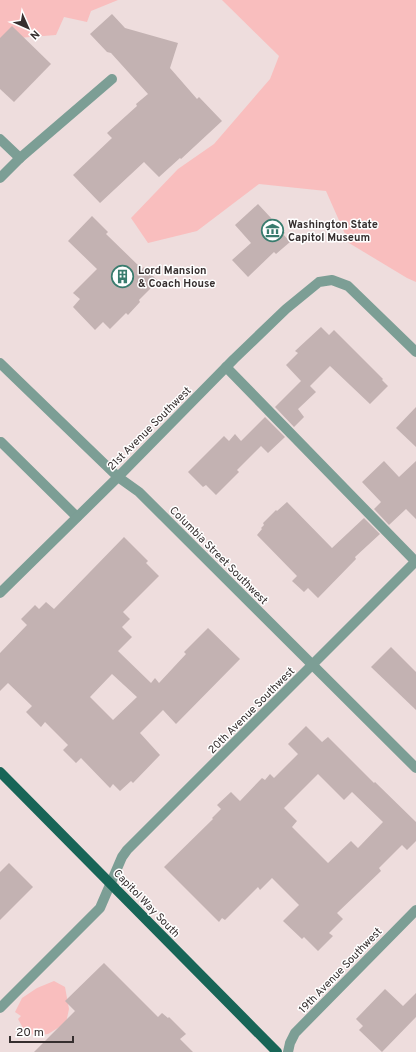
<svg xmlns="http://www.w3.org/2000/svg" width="416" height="1052" font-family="Overpass,sans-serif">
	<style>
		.green { fill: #f9bebe }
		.building { fill: #c3b2b2; fill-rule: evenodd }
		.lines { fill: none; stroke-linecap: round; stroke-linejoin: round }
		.minor { stroke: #7c9e95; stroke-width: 10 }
		.major { stroke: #186557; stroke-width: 10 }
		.labels { text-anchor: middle; stroke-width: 3; stroke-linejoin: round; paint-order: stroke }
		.poi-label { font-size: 11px; font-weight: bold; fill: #362f2f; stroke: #fff; text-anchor: start }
		.street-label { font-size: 11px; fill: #362f2f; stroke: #fff }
	</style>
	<rect width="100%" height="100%" fill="#edd"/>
	<g class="green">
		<path d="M 0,0 L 118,0 L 91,11 L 87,22 L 64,17 L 56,35 L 18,38 L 0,88 Z"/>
		<path d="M 222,0 L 416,0 L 416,282 L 407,278 L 349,243 L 326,191 L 259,184 L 197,231 L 148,243 L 131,218 L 178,169 L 214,144 L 270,79 L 279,56 Z"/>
		<path d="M 54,981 L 65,987 L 69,1009 L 66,1023 L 48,1034 L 35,1036 L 23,1028 L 18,1019 L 21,1016 L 15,1012 L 22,998 L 37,988 Z"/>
	</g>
	<g class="building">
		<path d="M 112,14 L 125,28 L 178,43 L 170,68 L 197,99 L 199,97 L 222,121 L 181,159 L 180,158 L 159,177 L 144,162 L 100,203 L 73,175 L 112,138 L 107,133 L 137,106 L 136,104 L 148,94 L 111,53 L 107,52 L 90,34 Z"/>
		<path d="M 12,26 L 51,64 L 14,102 L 0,89 L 0,38 Z"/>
		<path d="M 258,204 L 285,233 L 283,234 L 290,242 L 276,254 L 274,252 L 248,277 L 232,260 L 251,243 L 235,225 Z"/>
		<path d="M 92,216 L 108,232 L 106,234 L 142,269 L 144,267 L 158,281 L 139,300 L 140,302 L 128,315 L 126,313 L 110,329 L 103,322 L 95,330 L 73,307 L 80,299 L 73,293 L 97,269 L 68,241 Z"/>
		<path d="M 321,327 L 329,335 L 334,330 L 383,379 L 382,380 L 388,386 L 370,404 L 330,366 L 310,386 L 316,392 L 298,409 L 304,417 L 294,427 L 275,407 L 301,381 L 286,365 L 298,353 L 295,351 Z"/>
		<path d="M 416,407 L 416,447 L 396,428 Z"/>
		<path d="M 265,417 L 285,437 L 268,453 L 261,446 L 237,470 L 239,472 L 216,495 L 206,485 L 203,487 L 188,472 L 224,436 L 229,441 L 235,434 L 241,441 Z"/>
		<path d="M 384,461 L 399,477 L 416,461 L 416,519 L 406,509 L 389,525 L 374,509 L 381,502 L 362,482 Z"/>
		<path d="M 287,502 L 332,548 L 364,518 L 380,534 L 355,557 L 356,559 L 318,598 L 308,588 L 304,592 L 292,581 L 297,576 L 257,535 L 262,529 L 261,528 L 264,525 L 263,523 L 276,510 L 277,511 Z"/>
		<path d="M 124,537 L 148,561 L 146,563 L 159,576 L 123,612 L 130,619 L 122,627 L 132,637 L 118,651 L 151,683 L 155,678 L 159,683 L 186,654 L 184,652 L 208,628 L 240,659 L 176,724 L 163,710 L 140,733 L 160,755 L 133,783 L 131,781 L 120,791 L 113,784 L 110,788 L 81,758 L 76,763 L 63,750 L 68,745 L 45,722 L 41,727 L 26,712 L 32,706 L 8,683 L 0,691 L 0,653 L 27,625 L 21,619 L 35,605 L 39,609 L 46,602 L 54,609 ZM 112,674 L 137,697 L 113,720 L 90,697 Z"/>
		<path d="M 391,647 L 416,672 L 416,710 L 371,667 Z"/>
		<path d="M 306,726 L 322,742 L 328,737 L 374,783 L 375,782 L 416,822 L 416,841 L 407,850 L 402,845 L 379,868 L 381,871 L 337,913 L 343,919 L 329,933 L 333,936 L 318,951 L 304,937 L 302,939 L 283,921 L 299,905 L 272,878 L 260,890 L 258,887 L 225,920 L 222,918 L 219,922 L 164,867 L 213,819 L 212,818 L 221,809 L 217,805 L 231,792 L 240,801 L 262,778 L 265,780 L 270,774 L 274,778 L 298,754 L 288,744 ZM 318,774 L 344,800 L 352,792 L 383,822 L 358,848 L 351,841 L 328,863 L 292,827 L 297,821 L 284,808 Z"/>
		<path d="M 9,863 L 33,887 L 0,920 L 0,872 Z"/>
		<path d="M 104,963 L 158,1017 L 162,1013 L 168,1018 L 169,1017 L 186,1034 L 180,1039 L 193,1052 L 34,1052 L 75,1011 L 65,1001 Z"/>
		<path d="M 385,989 L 403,1006 L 416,993 L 416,1017 L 382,1052 L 359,1030 L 363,1026 L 356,1019 Z"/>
	</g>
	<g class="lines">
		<g class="minor">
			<path d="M 0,139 L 20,158"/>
			<path d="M 0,178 L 20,158 L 112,79"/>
			<path d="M 0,363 L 118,477 L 139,492 L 416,768"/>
			<path d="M 226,367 L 416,562"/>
			<path d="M 1,442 L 77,517"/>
			<path d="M 0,593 L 118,477 L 234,359 L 286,309 L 319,282 L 332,280 L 348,286 L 416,352"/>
			<path d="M 0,1008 L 100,908 L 122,857 L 127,850 L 416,561"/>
			<path d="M 288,1052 L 290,1043 L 295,1033 L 416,910"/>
		</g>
		<path class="major" d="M 0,772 L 277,1052"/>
	</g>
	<defs>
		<symbol id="museum-ring" viewBox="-11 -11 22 22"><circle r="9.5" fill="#fff" stroke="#397c6e" stroke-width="1.5"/><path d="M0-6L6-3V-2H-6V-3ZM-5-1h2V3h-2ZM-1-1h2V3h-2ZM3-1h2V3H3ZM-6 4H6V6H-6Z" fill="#397c6e"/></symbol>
		<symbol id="building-ring" viewBox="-11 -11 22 22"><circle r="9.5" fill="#fff" stroke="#397c6e" stroke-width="1.5"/><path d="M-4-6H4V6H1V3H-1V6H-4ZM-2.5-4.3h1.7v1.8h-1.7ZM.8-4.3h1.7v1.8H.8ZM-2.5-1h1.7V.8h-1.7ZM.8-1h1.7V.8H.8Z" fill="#397c6e"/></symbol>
	</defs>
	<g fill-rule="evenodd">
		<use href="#museum-ring" x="260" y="218" width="25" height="25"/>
		<use href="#building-ring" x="110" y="264" width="25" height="25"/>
	</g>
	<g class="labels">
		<g class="poi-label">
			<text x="288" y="228">Washington State<tspan x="288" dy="13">Capitol Museum</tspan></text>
			<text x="138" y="274">Lord Mansion<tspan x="138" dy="13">&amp; Coach House</tspan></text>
		</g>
		<g class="street-label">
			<text transform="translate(149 428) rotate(-45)" y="4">21st Avenue Southwest</text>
			<text transform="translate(219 555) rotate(45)" y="4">Columbia Street Southwest</text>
			<text transform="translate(251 710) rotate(-45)" y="4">20th Avenue Southwest</text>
			<text transform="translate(147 903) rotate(46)" y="4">Capitol Way South</text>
			<text transform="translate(340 970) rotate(-46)" y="4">19th Avenue Southwest</text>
		</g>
	</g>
	<g transform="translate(28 28) rotate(135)" stroke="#ffffff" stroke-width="3" paint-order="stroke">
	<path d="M0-3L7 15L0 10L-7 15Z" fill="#362f2f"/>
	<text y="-6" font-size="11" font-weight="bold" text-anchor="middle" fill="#362f2f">N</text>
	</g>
	<path d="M10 1036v6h63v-6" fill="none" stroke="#362f2f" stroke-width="2"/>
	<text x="16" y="1036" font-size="12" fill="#362f2f" stroke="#ffffff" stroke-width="3" paint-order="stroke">20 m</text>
</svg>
